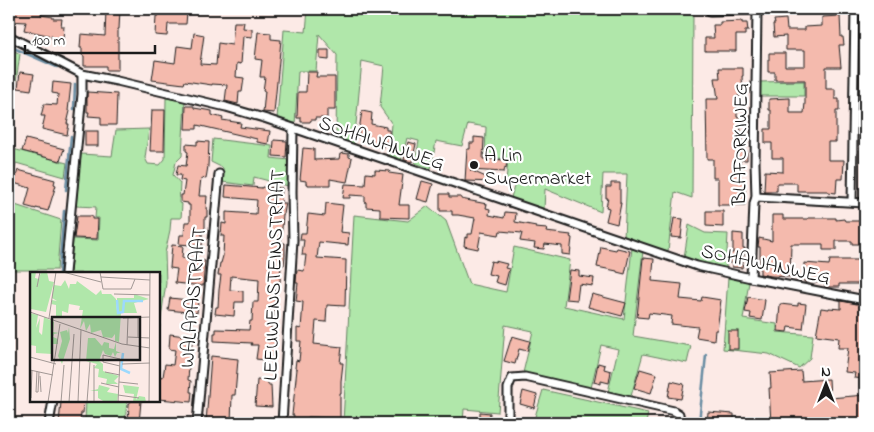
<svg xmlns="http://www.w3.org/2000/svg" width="874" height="432" font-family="'Indie Flower',sans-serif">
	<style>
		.green { fill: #b0e7aa; stroke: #668263 }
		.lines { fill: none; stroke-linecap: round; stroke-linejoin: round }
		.stream { stroke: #698da3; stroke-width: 2.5 }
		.building { fill: #f4baad; stroke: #1c1c1c }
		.street-casing { stroke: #1c1c1c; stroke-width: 11 }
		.street { stroke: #fff; stroke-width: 7 }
		.poi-dot { fill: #1c1c1c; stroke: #fff; stroke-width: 2 }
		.labels { text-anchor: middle; stroke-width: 4.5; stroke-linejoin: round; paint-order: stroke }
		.street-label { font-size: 20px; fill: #1c1c1c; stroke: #fff }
		.poi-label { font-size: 20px; fill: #1c1c1c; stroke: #fff; text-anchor: start }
		.inset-river { fill: none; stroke: #9cd9fd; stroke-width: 2.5 }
		.inset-road { fill: none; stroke: #a29895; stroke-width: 1 }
		.view { fill: #1c1c1c; fill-opacity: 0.15; stroke: #1c1c1c; stroke-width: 2.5 }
		.inset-edge { fill: none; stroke: #1c1c1c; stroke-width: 2.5 }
	</style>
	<rect width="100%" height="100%" fill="#fceae6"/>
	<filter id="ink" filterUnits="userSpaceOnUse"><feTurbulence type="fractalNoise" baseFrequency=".02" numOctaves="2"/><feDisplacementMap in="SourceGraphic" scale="10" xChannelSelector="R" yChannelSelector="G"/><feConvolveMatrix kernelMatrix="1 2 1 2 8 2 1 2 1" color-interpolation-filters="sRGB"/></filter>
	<g filter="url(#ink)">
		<g class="green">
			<path d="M 308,9 L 693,9 L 692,198 L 675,192 L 668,251 L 624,238 L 627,174 L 603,174 L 601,212 L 545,189 L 544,210 L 511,198 L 514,186 L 506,182 L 508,159 L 485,157 L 486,127 L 468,124 L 462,146 L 436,141 L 431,169 L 415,163 L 419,141 L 407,138 L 401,161 L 389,157 L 392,124 L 380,107 L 384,66 L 362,61 L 354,145 L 336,139 L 337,55 L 319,34 L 316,71 L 298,71 L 295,125 L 277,119 L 284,30 L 306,32 Z"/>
			<path d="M 9,48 L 20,54 L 9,131 Z"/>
			<path d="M 804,81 L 804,96 L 759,96 L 759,82 Z"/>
			<path d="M 166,98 L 185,101 L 182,156 L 176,162 L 173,175 L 180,183 L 179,203 L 182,204 L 181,218 L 171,218 L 170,230 L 165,253 L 166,283 L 159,332 L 159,273 L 70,273 L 73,239 L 98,240 L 99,218 L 95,218 L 96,207 L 76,206 L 81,154 L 112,156 L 116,130 L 149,129 L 145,158 L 148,164 L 160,165 L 165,159 Z"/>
			<path d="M 857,99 L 865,99 L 865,125 L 857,124 Z"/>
			<path d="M 213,139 L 272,146 L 271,158 L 289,160 L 288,186 L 254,177 L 253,186 L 222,182 L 223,168 L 211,162 Z"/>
			<path d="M 9,148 L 67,163 L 65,177 L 16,163 L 9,193 Z"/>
			<path d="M 9,203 L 61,220 L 57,270 L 10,270 L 9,300 Z"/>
			<path d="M 428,206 L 446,221 L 469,284 L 506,292 L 514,247 L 570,260 L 564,306 L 624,319 L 632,248 L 643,251 L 633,336 L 691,346 L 687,363 L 643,354 L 631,396 L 608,392 L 618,349 L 601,345 L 591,388 L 523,373 L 533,331 L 505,325 L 498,412 L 464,409 L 463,423 L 343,423 L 354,215 L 408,221 Z"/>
			<path d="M 689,225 L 705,233 L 728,234 L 726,269 L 702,264 L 684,258 Z"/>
			<path d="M 728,277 L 749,282 L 743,319 L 777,324 L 777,332 L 813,335 L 810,358 L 799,368 L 769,354 L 723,349 Z"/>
			<path d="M 543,390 L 648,413 L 646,423 L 514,423 L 515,417 L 534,420 Z"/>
			<path d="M 86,401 L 127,401 L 125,423 L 99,423 L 99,420 L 85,420 Z"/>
		</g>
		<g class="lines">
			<g class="stream">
				<path d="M 9,46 L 57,67"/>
				<path d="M 74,109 L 75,84"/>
				<path d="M 66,190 L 71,136"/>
				<path d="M 59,273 L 64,211"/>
				<path d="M 699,423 L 706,355"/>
			</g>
		</g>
		<g class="building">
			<path d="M 9,9 L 42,9 L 41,15 L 53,17 L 53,19 L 62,19 L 61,26 L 64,26 L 63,39 L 51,38 L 52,36 L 24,30 L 26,22 L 9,21 Z"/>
			<path d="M 106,9 L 120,9 L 119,29 L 118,29 L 118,70 L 106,70 L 106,66 L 84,66 L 84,56 L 82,55 L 82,48 L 80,48 L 81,34 L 105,36 Z"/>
			<path d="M 159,9 L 169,10 L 169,12 L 187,12 L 186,24 L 168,24 L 167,36 L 155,35 L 156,16 L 158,16 Z"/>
			<path d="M 840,16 L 841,37 L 843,37 L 844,45 L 839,45 L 841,67 L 826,67 L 826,89 L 835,89 L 835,99 L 839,99 L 839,111 L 836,111 L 836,142 L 828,142 L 828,160 L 844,160 L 843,179 L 837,179 L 836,193 L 828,192 L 828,191 L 797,191 L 797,183 L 777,183 L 777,191 L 764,191 L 765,171 L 783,172 L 783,158 L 772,158 L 772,143 L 765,143 L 765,129 L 771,129 L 771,110 L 769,110 L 769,99 L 790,98 L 790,113 L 804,113 L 805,103 L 805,80 L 775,80 L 775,72 L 768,72 L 768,60 L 769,60 L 769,53 L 785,53 L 785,66 L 805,66 L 805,50 L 786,50 L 786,36 L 774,37 L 773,24 L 775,24 L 774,20 L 786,19 L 787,30 L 805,30 L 805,27 L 822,26 L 822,17 Z"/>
			<path d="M 742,21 L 742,23 L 747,23 L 748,31 L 745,31 L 745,35 L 736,35 L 736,51 L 705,51 L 705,38 L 714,38 L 713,25 L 720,25 L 720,22 Z"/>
			<path d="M 234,22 L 244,22 L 243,28 L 252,29 L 252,37 L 243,36 L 241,64 L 237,63 L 236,77 L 244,78 L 242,92 L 239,92 L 238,104 L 225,101 L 227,85 L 212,84 L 212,85 L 185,81 L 184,84 L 152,80 L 155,60 L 175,63 L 177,46 L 192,48 L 194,33 L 204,35 L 200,64 L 216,65 L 218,43 L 232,45 Z"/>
			<path d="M 258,32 L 271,33 L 271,39 L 281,40 L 274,113 L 263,112 L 265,91 L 263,91 L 265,77 L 260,77 L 262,60 L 255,59 Z"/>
			<path d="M 320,50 L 329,50 L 329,60 L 320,59 Z"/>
			<path d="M 719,68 L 743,68 L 743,76 L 742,76 L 743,96 L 737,96 L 737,117 L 740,117 L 742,152 L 747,151 L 747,160 L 740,160 L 740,179 L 745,179 L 745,205 L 718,205 L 718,178 L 713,178 L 713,159 L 707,159 L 706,99 L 718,99 L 715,78 L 720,78 Z"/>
			<path d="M 20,72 L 34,74 L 31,90 L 18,88 Z"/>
			<path d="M 307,72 L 317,72 L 316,77 L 335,77 L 335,110 L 327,110 L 327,118 L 315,118 L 315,120 L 311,120 L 310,122 L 301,122 L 301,118 L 297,118 L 298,92 L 306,92 Z"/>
			<path d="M 53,82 L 71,84 L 68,111 L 70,111 L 67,124 L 69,124 L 67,135 L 42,129 L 45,116 L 41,116 L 44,104 L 57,105 L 58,94 L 52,93 Z"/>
			<path d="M 87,92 L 117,94 L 116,125 L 101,125 L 101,117 L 88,116 L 89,112 L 87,112 Z"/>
			<path d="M 186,106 L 194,106 L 194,108 L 212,111 L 212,115 L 223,118 L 222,120 L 241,123 L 240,127 L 270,131 L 268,144 L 257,142 L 257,139 L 197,125 L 197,129 L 185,129 Z"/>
			<path d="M 152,110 L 165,110 L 164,151 L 150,151 Z"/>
			<path d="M 362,111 L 372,113 L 371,124 L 386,127 L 386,130 L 389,130 L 390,142 L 384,142 L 383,148 L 371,145 L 373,139 L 358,137 Z"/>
			<rect x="85" y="131" width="13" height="15"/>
			<path d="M 474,137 L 484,138 L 483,159 L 507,160 L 506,168 L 505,167 L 504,172 L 470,170 L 497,182 L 465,181 L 467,149 L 470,149 L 470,143 L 474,143 Z"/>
			<path d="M 26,139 L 64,149 L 60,161 L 22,151 Z"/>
			<path d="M 274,140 L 287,141 L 286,157 L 273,156 Z"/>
			<path d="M 197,141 L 209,142 L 208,166 L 206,179 L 201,178 L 199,196 L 207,196 L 206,209 L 207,209 L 207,217 L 205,217 L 205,232 L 202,232 L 202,246 L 179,244 L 180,235 L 184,235 L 185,222 L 190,222 L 190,205 L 188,205 L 188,203 L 181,202 L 181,195 L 183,195 L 185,181 L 180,180 L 181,175 L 176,175 L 178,165 L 186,166 L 188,152 L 186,151 L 186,144 L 197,145 Z"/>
			<path d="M 408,142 L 416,144 L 412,162 L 404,160 Z"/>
			<path d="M 303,148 L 314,149 L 314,160 L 339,159 L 340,154 L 341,154 L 342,153 L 349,154 L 349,157 L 352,158 L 347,182 L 330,179 L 330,185 L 308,185 L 308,184 L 306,184 L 306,181 L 300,180 Z"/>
			<path d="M 18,170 L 55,180 L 54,184 L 56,185 L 48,211 L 36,208 L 36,209 L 25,206 L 30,188 L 14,183 Z"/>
			<path d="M 375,170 L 390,171 L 389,173 L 403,175 L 399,205 L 409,205 L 409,218 L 380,217 L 380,208 L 366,207 L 366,202 L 365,202 L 365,196 L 350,195 L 350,198 L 343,198 L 345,184 L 365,185 L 366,173 L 375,174 Z"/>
			<path d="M 422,181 L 433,184 L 428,202 L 417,199 Z"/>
			<path d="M 611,183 L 620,183 L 620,203 L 621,203 L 617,224 L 606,221 L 609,208 L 606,207 L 608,198 L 606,198 L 606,187 L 611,187 Z"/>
			<path d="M 226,185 L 262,188 L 262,187 L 282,188 L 281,203 L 286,203 L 284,214 L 283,214 L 281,243 L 285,243 L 285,255 L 284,265 L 281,265 L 280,282 L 276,282 L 274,321 L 272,320 L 270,336 L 276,337 L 273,361 L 256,359 L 258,345 L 251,345 L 252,343 L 214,341 L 214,333 L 216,333 L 216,329 L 249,330 L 250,321 L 252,321 L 253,302 L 258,302 L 259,279 L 231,276 L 230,290 L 243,291 L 243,302 L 235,302 L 234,316 L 215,314 L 216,307 L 218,307 L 219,290 L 221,275 L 218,275 L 220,263 L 221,263 L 223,256 L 224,236 L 221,236 L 222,223 L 226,224 L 226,212 L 256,214 L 257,200 L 225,197 Z"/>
			<path d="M 440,194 L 449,194 L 449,197 L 461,197 L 461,199 L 487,204 L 486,208 L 490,209 L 489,215 L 504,218 L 505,212 L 516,213 L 515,222 L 536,226 L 535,228 L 547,229 L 546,232 L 571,235 L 570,237 L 572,238 L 570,255 L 562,254 L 562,246 L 545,244 L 544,249 L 534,248 L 535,243 L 520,241 L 522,233 L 500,231 L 499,235 L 481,232 L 478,249 L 464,246 L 465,237 L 468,238 L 468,234 L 472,234 L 475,218 L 458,215 L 452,215 L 452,211 L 440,211 Z"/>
			<path d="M 326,203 L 343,205 L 340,232 L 349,233 L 348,245 L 319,242 L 317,258 L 346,260 L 345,306 L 327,305 L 326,322 L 316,321 L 314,344 L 342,347 L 340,363 L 343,363 L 341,381 L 341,393 L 340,393 L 340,418 L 308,417 L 308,423 L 293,423 L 294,415 L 292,415 L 297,369 L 295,368 L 296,360 L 299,361 L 301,341 L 297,341 L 297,328 L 301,329 L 303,302 L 296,301 L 298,283 L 296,283 L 297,270 L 304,271 L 306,255 L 302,255 L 304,240 L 300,240 L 301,233 L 306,233 L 308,214 L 325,216 Z"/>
			<path d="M 706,211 L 723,211 L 723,227 L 706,226 Z"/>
			<path d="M 772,215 L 783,215 L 783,219 L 808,219 L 808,218 L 836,218 L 836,220 L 844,219 L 845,221 L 865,221 L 865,244 L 852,244 L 852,241 L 836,241 L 836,250 L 823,250 L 823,244 L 791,244 L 790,277 L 771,276 L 760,274 L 760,247 L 758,247 L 759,238 L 772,241 Z"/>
			<path d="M 77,216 L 92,216 L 92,219 L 98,219 L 97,239 L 74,238 Z"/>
			<path d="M 674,218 L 683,219 L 681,238 L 671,237 Z"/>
			<path d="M 733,233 L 743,234 L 743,248 L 745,248 L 742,268 L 732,267 L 732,263 L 729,263 L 730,253 L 733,253 Z"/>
			<path d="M 172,245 L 183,246 L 182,258 L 205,261 L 203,286 L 175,283 L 177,269 L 170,268 Z"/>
			<path d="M 601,247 L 616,250 L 617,248 L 630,251 L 625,274 L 617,272 L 617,271 L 597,267 Z"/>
			<path d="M 643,258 L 654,259 L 652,281 L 682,284 L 680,299 L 701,301 L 702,297 L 721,300 L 717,330 L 715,330 L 714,340 L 696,337 L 698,327 L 671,324 L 672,316 L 649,313 L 648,318 L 637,317 Z"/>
			<path d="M 830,260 L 865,260 L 865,274 L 862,274 L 862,284 L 839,284 L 839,287 L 825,287 L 825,283 L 804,282 L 804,263 L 829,265 Z"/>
			<path d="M 491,261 L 495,262 L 495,261 L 507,264 L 505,268 L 509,269 L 505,285 L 495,282 L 497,276 L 488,274 Z"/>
			<path d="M 570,270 L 579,271 L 579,276 L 594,278 L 593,286 L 579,284 L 577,300 L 566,299 Z"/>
			<path d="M 592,294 L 626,303 L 622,316 L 588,307 Z"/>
			<path d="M 748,297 L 765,300 L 762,320 L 750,318 L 751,313 L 745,312 Z"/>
			<path d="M 170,298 L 198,301 L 197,313 L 168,310 Z"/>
			<path d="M 841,301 L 862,305 L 861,314 L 865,314 L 865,344 L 863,344 L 861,359 L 865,360 L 865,379 L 854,378 L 855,373 L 845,372 L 848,348 L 838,348 L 839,338 L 816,335 L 821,308 L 829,309 L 829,308 L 841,309 Z"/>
			<path d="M 798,303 L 806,304 L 803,329 L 788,327 L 787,332 L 778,331 L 780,304 L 798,306 Z"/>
			<rect x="728" y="331" width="10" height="18"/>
			<path d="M 170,334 L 185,336 L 185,341 L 192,342 L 191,352 L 190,352 L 188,380 L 191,381 L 190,392 L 192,392 L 191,402 L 159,399 L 159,376 L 163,377 L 165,364 L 173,365 L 175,350 L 169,349 Z"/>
			<path d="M 512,336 L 530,341 L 527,351 L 519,349 L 515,364 L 504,361 Z"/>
			<path d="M 211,356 L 238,359 L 235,395 L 232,395 L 231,423 L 206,423 Z"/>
			<path d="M 598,363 L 605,365 L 604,369 L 611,371 L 609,383 L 601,381 L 601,384 L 594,382 Z"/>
			<path d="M 640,369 L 657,374 L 651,393 L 634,388 Z"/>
			<path d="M 801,371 L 802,381 L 829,379 L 830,398 L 865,395 L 865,423 L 771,423 L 769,388 L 771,388 L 770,373 Z"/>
			<path d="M 257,380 L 268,381 L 268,385 L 271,385 L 272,407 L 255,406 Z"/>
			<path d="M 671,381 L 684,384 L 681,399 L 668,397 Z"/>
			<path d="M 523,391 L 537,395 L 534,408 L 520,404 Z"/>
			<path d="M 64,401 L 84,401 L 83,413 L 81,413 L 80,423 L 59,423 L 61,402 L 64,402 Z"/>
			<path d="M 131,401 L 141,401 L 139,423 L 128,423 L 129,404 Z"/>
			<path d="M 480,412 L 490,413 L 489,423 L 480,423 Z"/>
			<path d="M 708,412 L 734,414 L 734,423 L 707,423 Z"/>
		</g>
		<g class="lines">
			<defs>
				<g id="street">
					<path d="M 710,11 L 791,9"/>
					<path d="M 9,36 L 82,74 L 117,81 L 226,107 L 267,119 L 697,266 L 751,278 L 865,300"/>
					<path d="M 756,197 L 865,203"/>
					<path d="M 852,202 L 855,9"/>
					<path d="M 65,273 L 82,94 L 82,74"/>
					<path d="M 751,278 L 754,203 L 756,197 L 755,163 L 757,10"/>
					<path d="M 49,423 L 53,401"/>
					<path d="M 197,423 L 219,174"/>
					<path d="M 282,423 L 293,240 L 292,192 L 293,129"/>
					<path d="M 508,423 L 508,388 L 512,378 L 525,377 L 674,411 L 679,414 L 680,423"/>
				</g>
			</defs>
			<use href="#street" class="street-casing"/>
			<use href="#street" class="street"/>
		</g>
	</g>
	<circle class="poi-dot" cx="474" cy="165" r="5"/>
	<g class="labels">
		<g class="street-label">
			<text transform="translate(382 142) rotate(19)" y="7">SOHAWANWEG</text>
			<text transform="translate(739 144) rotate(-89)" y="7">BLAFORKIWEG</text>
			<text transform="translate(766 263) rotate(12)" y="7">SOHAWANWEG</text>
			<text transform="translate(273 275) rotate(-88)" y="7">LEEUWENSTEINSTRAAT</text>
			<text transform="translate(192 297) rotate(-85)" y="7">WALAPASTRAAT</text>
		</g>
		<g class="poi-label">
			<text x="484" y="161">A Lin<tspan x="484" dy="23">Supermarket</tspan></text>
		</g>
	</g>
	<g transform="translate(30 272)">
		<rect width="130" height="130" fill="#fceae6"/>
		<path d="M 1,0 L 6,0 L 5,6 L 9,7 L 11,0 L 17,0 L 19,9 L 24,10 L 16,40 L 1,37 L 0,40 ZM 35,8 L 39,17 L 40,12 L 46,12 L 47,9 L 66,23 L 71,18 L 72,22 L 81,22 L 86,27 L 87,39 L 87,26 L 104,26 L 104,22 L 119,27 L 104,31 L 107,41 L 91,41 L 89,70 L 85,69 L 85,62 L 82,66 L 73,65 L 71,58 L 61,61 L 60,52 L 56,59 L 54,49 L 50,57 L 53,38 L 49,38 L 50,34 L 39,32 L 38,41 L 32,39 L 32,45 L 26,44 L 26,33 L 21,32 L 22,28 L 27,29 L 22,26 L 24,13 L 31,14 ZM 0,41 L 8,43 L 6,56 L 10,46 L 9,60 L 12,63 L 14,45 L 24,50 L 23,60 L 29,61 L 24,62 L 23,65 L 28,67 L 28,72 L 23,72 L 22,82 L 6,81 L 6,74 L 0,73 ZM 39,55 L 40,67 L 32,92 L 28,84 L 32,69 L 30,60 L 37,58 L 38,61 ZM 58,66 L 65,66 L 72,74 L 74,70 L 79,71 L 79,76 L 84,77 L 86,70 L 86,79 L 91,81 L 87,81 L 85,85 L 83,80 L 81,84 L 75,82 L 73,78 L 69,89 L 73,92 L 73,99 L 89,104 L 84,109 L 88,112 L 76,112 L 77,107 L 68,105 L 69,97 L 64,96 L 67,92 L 56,89 ZM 69,113 L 80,116 L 77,120 L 88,122 L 87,130 L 75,130 L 68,126 L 68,119 L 60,119 L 68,117 ZM 93,113 L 109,115 L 106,128 L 109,124 L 115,125 L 116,130 L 103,130 L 104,122 L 95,121 Z" fill="#b0e7aa"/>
		<path class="inset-river" d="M 87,28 L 88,41 L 93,40 L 94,29 L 113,29M 93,81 L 91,97 L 100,101"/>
		<path class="inset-road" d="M 33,0 L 71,10M 70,0 L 73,17 L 101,17 L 105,7M 71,5 L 120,8M 7,15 L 10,0M 84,22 L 120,23M 0,40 L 92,72 L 120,76M 19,46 L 26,0M 93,46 L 120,45M 98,65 L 120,66M 108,65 L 108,46M 97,73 L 98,46M 0,85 L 26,92M 92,92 L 120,91M 64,93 L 64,130M 0,98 L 23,103M 75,100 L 90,103M 10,104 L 11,120M 89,110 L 108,112M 71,111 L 89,115M 6,120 L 8,120 L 9,100M 6,120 L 7,99M 88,123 L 109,126M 1,126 L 2,98M 18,130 L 30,52M 31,130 L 34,93M 39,130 L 44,62M 48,130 L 51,58M 57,130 L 60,90M 88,130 L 90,87 L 73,83 L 73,90 L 90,94M 119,130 L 120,0"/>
		<path class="view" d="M 22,45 L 110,45 L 110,88 L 22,88 Z"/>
		<rect width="130" height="130" class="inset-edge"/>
	</g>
	<rect width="874" height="432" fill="none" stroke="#fff" stroke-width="30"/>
	<rect x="15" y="15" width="844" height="402" fill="none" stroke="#1c1c1c" stroke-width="2" filter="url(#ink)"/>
	<g transform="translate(826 384)" stroke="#ffffff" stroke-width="4" paint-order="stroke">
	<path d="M0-4L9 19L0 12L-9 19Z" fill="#1c1c1c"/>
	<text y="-8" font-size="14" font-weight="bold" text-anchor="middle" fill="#1c1c1c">N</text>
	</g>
	<path d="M25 45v8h130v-8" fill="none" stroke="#1c1c1c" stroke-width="2.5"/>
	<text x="32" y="45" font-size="15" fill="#1c1c1c" stroke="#ffffff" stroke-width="4" paint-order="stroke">100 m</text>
</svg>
